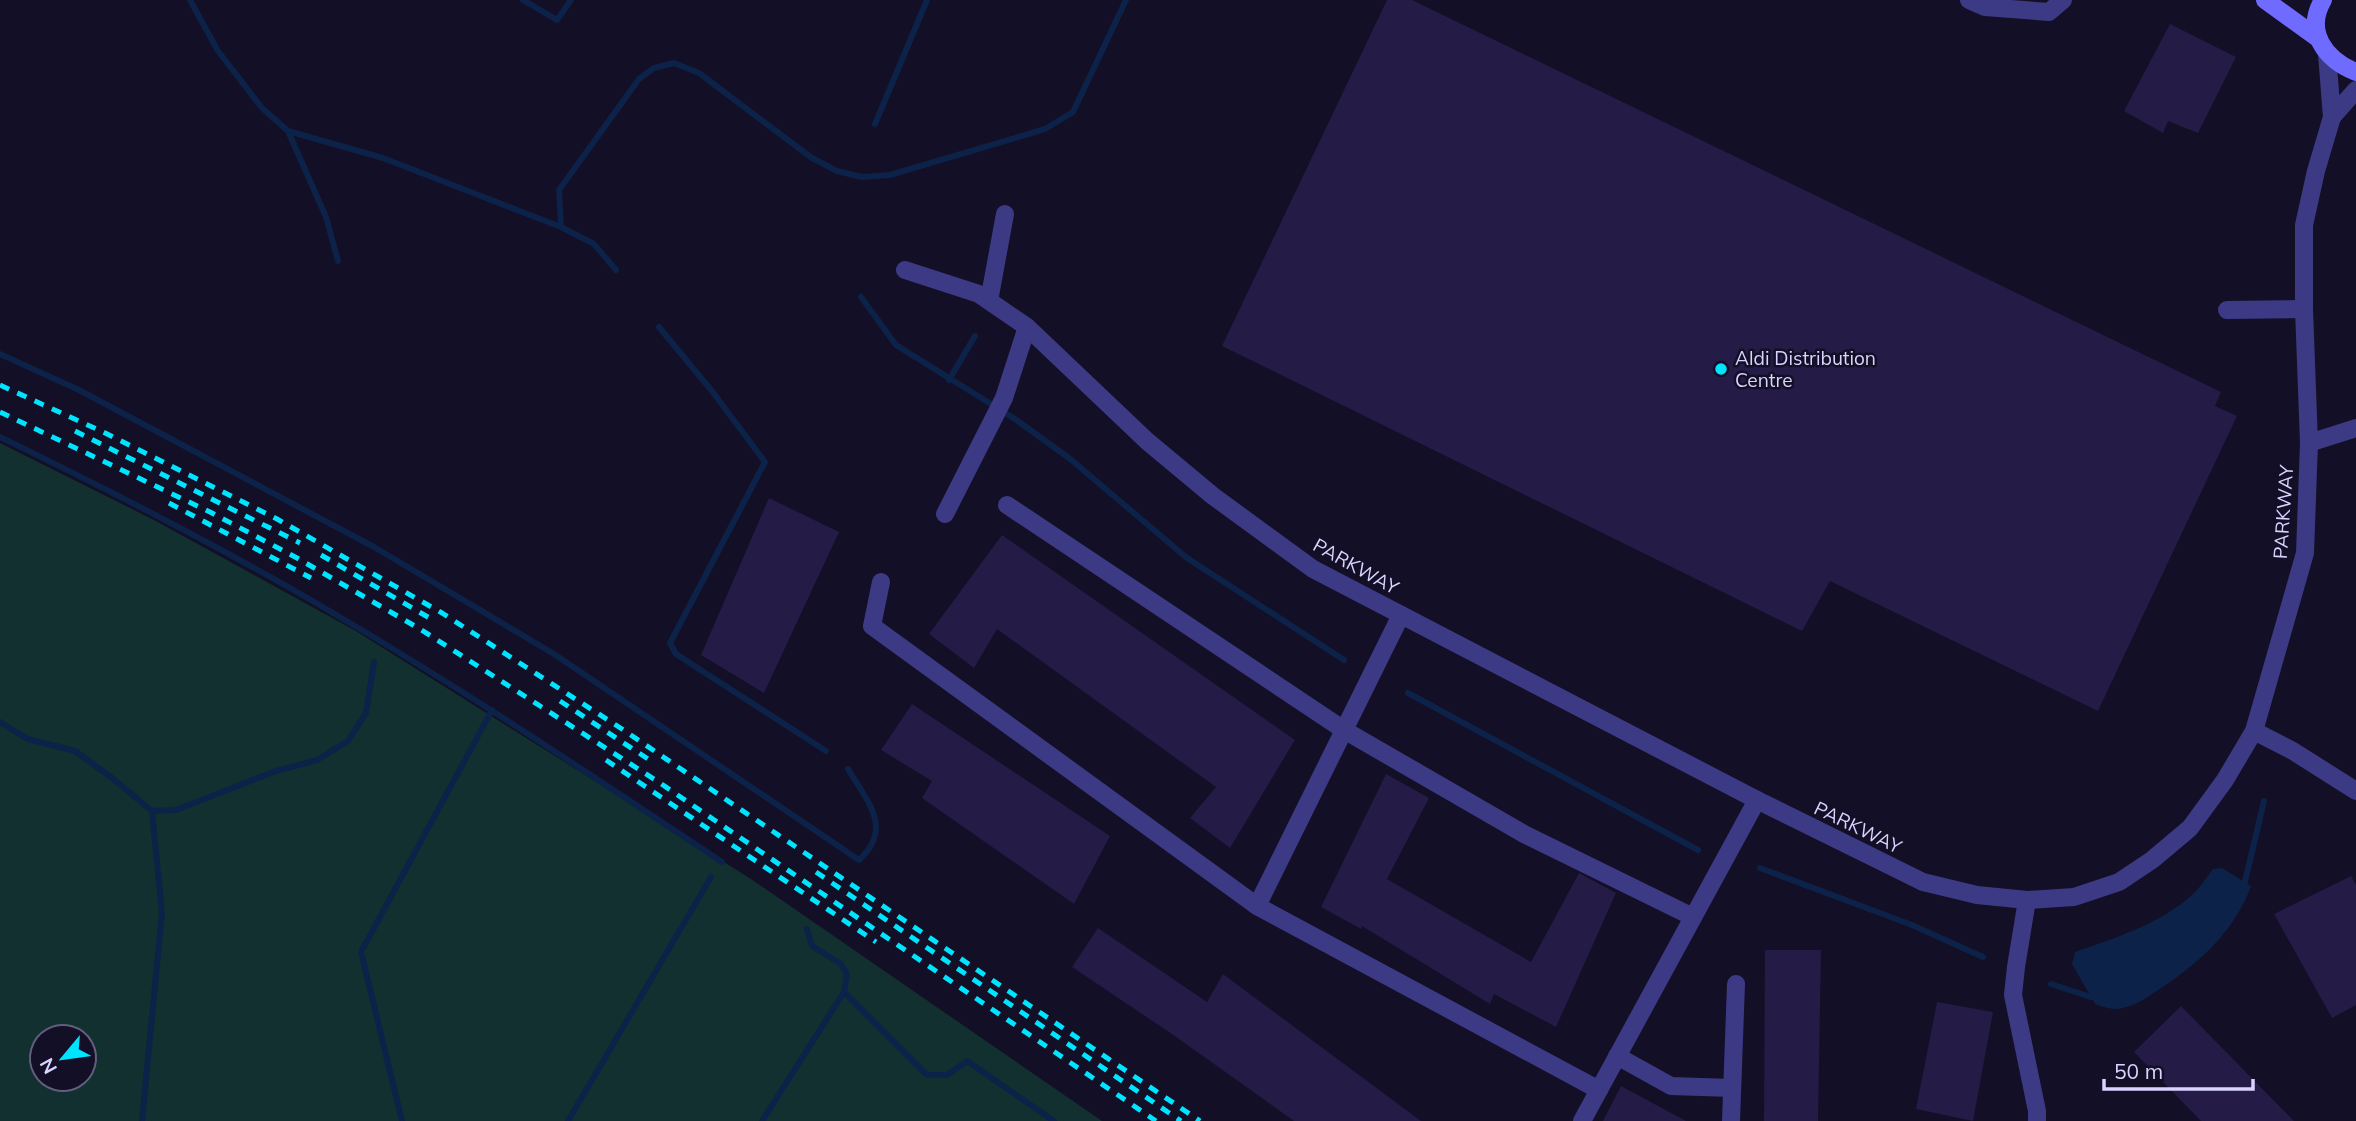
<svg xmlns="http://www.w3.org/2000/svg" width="2356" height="1121" font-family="Mulish,sans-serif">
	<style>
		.green { fill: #12302f; fill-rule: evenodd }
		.water { fill: #0c2248 }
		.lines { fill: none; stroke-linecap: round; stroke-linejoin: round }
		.stream { stroke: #0c2248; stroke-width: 6 }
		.building { fill: #241b47 }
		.street { stroke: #3d3a85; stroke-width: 18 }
		.secondary { stroke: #6f6bff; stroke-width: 18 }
		.rail { stroke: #00e5ff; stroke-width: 5; stroke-dasharray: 10 9; stroke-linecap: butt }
		.poi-dot { fill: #00e5ff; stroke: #130f26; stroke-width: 2.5 }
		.labels { text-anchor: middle; stroke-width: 5; stroke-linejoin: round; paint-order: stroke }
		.poi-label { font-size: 19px; fill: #d9d4ff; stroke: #130f26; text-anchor: start }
		.street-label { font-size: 19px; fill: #d9d4ff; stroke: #130f26 }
	</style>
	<rect width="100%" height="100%" fill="#130f26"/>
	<path class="green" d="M 0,443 L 154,520 L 356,631 L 751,879 L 1102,1121 L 0,1121 ZM 42,1037 L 84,1037 L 84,1079 L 42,1079 Z"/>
	<path class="water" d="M 2222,868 L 2251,886 C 2234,933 2196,966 2155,992 C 2143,1000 2131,1008 2116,1009 C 2109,1009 2101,1006 2095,1004 L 2072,964 L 2075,952 C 2115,938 2160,924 2192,895 C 2200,888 2206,878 2213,869 Z"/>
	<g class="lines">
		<g class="stream">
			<path d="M 190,0 L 218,51 L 262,108 L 288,131 L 383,158 L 561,227"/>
			<path d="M 523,0 L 557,20 L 571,0"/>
			<path d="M 875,124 L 927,0"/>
			<path d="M 288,131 L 326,217 L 338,261"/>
			<path d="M 616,270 L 594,244 L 561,227 L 559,190 L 639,79 L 654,68 L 674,63 L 699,73 L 812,158 L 837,171 L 862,177 L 890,175 L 1045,129 L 1073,112 L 1126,0"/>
			<path d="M 861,297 L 896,345 L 1015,419 L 1069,458 L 1187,558 L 1344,660"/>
			<path d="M 659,327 L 712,391 L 765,462 L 670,643 L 676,654 L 826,751"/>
			<path d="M 0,354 L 79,390 L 374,547 L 554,654 L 859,860 C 894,828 867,801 848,769"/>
			<path d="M 949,380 L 975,336"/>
			<path d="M 0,437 C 113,492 225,549 333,613 C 466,691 594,777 722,862"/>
			<path d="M 1408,693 L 1698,850"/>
			<path d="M 0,722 L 28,739 L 75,751 L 112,778 L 152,811"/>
			<path d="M 1760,868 L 1912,925 L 1983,957"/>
			<path d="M 2243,890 L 2264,801"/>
			<path d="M 2051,984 L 2091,997 L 2096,997"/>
			<path d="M 844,992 L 927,1075 L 947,1075 L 967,1061 L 1054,1121"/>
			<path d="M 142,1121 L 162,913 L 152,811 L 176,810 L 276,771 L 317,760 L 348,741 L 366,713 L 374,662"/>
			<path d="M 402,1121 L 361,952 L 492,710"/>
			<path d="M 568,1121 L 711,877"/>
			<path d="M 762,1121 L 844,992 L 847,974 L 841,964 L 812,946 L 807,929"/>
		</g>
	</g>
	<g class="building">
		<path d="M 1387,0 L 1412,0 L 2221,392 L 2215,406 L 2237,416 L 2098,711 L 1830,581 L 1802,631 L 1222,346 Z"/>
		<path d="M 2170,24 L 2236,57 L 2198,133 L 2168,121 L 2163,133 L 2124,111 Z"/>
		<path d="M 769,498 L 839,532 L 764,693 L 701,655 Z"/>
		<path d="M 1002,535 L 1295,740 L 1230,848 L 1190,818 L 1216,787 L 997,629 L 974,668 L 929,634 Z"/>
		<path d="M 912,704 L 1110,836 L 1074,904 L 922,798 L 932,781 L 881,750 Z"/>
		<path d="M 1386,774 L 1429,798 L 1387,879 L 1531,962 L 1579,873 L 1616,893 L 1556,1027 L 1494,994 L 1490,1004 L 1362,926 L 1361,929 L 1321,907 Z"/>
		<path d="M 2351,876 L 2356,885 L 2356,1005 L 2332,1018 L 2274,914 Z"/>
		<path d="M 1098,928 L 1207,1002 L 1223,974 L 1421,1121 L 1294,1121 L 1172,1034 L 1072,967 Z"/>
		<path d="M 1765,950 L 1821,950 L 1818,1121 L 1764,1121 Z"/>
		<path d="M 1937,1002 L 1993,1012 L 1973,1121 L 1916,1109 Z"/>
		<path d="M 2181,1006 L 2294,1121 L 2201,1121 L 2134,1052 Z"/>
		<path d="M 1621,1086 L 1686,1121 L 1603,1121 Z"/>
	</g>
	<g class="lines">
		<g class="street">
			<path d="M 1969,0 L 1985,7 L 2049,12 L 2063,0"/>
			<path d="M 2327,54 L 2332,117"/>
			<path d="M 905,270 L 979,294 L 1027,327 L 1147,441 L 1213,496 L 1313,569 L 1757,800 L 1923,882 L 1977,895 L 2027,900 L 2074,897 L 2119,882 L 2152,860 L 2190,828 L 2225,780 L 2254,731 L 2305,553 L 2309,443 L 2304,309 L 2304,225 L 2316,171 L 2332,117 L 2356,90"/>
			<path d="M 989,301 L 1005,214"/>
			<path d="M 2227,310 L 2304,309"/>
			<path d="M 2309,443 L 2356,428"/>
			<path d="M 1007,505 L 1344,730 L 1524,834 L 1693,917"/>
			<path d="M 945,514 L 1004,398 L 1027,327"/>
			<path d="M 881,582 L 872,626 L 1257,906 L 1599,1090"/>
			<path d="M 2254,731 L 2293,751 L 2356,791"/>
			<path d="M 2027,900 L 2016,967 L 2013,995 L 2037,1111 L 2037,1121"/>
			<path d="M 1257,906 L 1401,615"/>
			<path d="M 1617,1056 L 1671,1086 L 1732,1088"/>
			<path d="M 1582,1121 L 1757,800"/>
			<path d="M 1731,1121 L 1736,984"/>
		</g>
		<g class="secondary">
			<path d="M 2265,0 L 2319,39"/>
			<path d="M 2323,0 C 2304,32 2326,60 2356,72"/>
		</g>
		<g class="rail">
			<path d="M 0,385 L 103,432 L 277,519 L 442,613 L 622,729 L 1200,1121"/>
			<path d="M 0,412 L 210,512 L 297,558 L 420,629 L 657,781 L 1156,1121"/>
			<path d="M 75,431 L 300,543"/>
			<path d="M 169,503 L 311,578"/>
			<path d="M 321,555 L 433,620"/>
			<path d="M 560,701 L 648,759"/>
			<path d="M 606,760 L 876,942"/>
			<path d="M 816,872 L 1181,1121"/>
		</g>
	</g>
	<circle class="poi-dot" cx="1721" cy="369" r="7"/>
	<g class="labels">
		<g class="poi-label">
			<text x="1735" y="365">Aldi Distribution<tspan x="1735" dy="22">Centre</tspan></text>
		</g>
		<g class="street-label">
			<text transform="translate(2283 512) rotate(-86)" y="7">PARKWAY</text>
			<text transform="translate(1356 566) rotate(29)" y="7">PARKWAY</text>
			<text transform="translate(1858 827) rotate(26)" y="7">PARKWAY</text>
		</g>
	</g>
	<g transform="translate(63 1058) rotate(241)"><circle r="33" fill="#130f26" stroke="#625e7d" stroke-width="2"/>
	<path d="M0-5L12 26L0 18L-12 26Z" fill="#00e5ff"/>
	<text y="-10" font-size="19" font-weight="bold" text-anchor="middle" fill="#d9d4ff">N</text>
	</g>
	<path d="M2104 1079v10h149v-10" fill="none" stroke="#d9d4ff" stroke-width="3.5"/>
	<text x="2114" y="1079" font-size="21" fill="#d9d4ff" stroke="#130f26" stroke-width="5" paint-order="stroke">50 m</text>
</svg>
